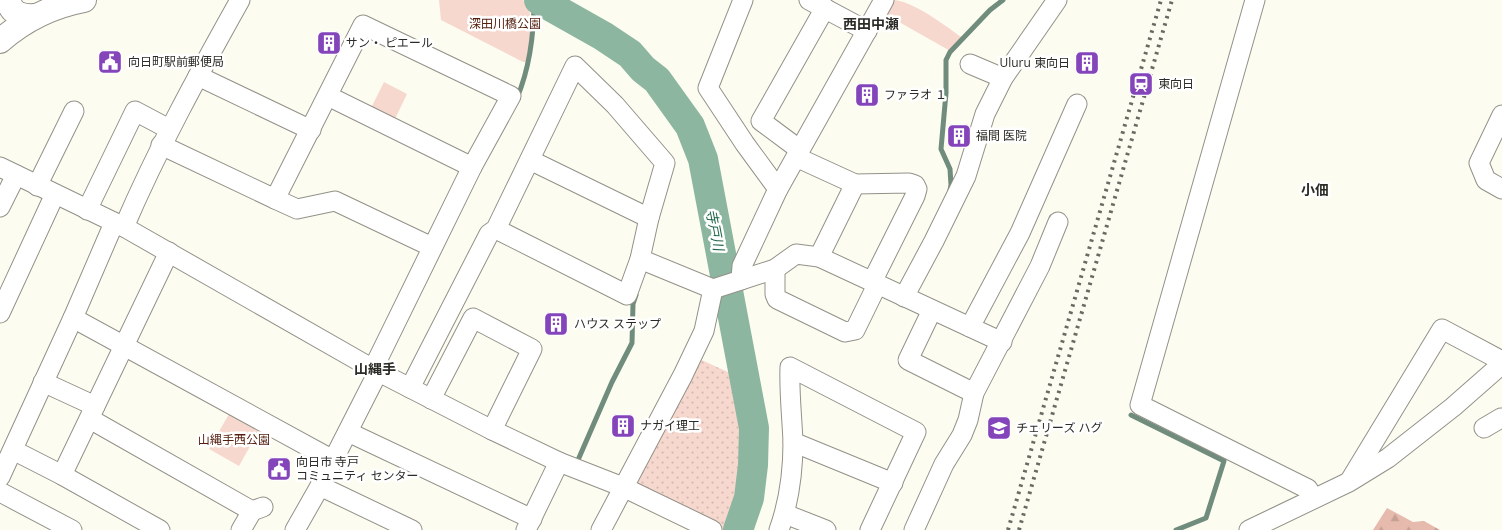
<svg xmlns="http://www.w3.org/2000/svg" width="1502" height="530" font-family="'Open Sans','Noto Sans JP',sans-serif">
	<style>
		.grass { fill: url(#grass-dots) }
		.forest { fill: url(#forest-firs) }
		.park { fill: #f7d8ce }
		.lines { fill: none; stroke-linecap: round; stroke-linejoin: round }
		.stream { stroke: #708c7c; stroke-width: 5 }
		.river { stroke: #8db6a1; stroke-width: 30 }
		.minor-casing { stroke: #939188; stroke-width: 21 }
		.major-casing { stroke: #939188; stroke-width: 26 }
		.minor { stroke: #fff; stroke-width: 19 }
		.major { stroke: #fff; stroke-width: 24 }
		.rail { stroke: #6a6a64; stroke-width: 4; stroke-dasharray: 2.5 5; stroke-linecap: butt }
		.labels { text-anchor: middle; stroke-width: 5; stroke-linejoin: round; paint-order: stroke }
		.park-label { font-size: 12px; fill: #531e0c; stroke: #fff }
		.poi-label { font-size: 12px; fill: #2b2b27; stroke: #fff; text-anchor: start }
		.neighbourhood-label { font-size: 14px; font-weight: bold; fill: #2b2b27; stroke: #fff }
		.water-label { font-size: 14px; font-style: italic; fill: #206649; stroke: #fff }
	</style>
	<defs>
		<pattern id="grass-dots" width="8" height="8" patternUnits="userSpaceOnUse" patternTransform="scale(1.25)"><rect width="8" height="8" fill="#f7d8ce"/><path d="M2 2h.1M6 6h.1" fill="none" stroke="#d4bab1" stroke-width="1.8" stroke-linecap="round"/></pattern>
		<pattern id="forest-firs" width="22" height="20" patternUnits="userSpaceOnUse" patternTransform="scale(1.25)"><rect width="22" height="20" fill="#e6baac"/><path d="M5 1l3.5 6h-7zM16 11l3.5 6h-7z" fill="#c5a094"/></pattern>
	</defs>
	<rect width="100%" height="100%" fill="#fdfcf1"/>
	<path class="grass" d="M 697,358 L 739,377 L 748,447 L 744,484 L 730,530 L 722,530 L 639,489 L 635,475 Z"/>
	<path class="forest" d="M 1387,508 L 1413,522 L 1424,521 L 1440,530 L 1373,530 Z"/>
	<g class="park">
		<path d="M 439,0 L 523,0 C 537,18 531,41 526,62 L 523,62 L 441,20 Z"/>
		<path d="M 892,0 C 913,0 947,27 964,39 L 952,52 L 885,14 Z"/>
		<path d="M 384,82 L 407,94 L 394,121 L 370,110 Z"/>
		<path d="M 229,414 L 259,430 L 239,466 L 209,449 Z"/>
	</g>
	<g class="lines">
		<g class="stream">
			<path d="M 517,98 C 530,67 534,34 534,0"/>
			<path d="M 950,190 L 951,185 L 950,169 L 941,149 L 946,93 L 946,60 L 950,52 L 990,10 L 1003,0"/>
			<path d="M 1131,415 L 1224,461 L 1206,518 L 1176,530"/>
			<path d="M 578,460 L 612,382 L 632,343 L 633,304 L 636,295"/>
		</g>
		<path class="river" d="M 539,0 L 603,36 L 630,54 L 643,69 L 657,80 L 690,126 L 703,159 L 754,428 L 753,465 L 749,498 L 738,530"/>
		<defs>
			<g id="minor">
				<path d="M 743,0 L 708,88 L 745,144 L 778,189"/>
				<path d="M 809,0 L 867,31"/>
				<path d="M 1255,0 L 1140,405 L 1308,489 L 1313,498"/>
				<path d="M 970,64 L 1003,78"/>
				<path d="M 198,76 L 311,130"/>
				<path d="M 328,96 L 472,167"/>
				<path d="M 1502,115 L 1479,163 L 1486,180 L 1502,189"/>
				<path d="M 161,145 L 275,199"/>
				<path d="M 800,150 L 761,121 L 825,8"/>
				<path d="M 796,157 L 855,184 L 909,183 L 915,185 L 917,189 L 915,196 L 872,282"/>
				<path d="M 530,160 L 649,218"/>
				<path d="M 0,167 L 124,227 L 373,369 L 492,430 L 559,462 L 623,487 L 712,530"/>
				<path d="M 37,186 L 74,111"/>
				<path d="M 0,207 L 16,175"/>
				<path d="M 87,210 L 135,111 L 169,129"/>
				<path d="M 124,227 C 158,148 198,75 240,0"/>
				<path d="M 819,257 L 855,184"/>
				<path d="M 640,259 L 713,289"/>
				<path d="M 775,269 L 775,294 L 777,299 L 845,332 L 855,330 L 877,285"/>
				<path d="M 741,280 L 775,269 L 796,254 L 819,257 L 1002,342"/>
				<path d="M 904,297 L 934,241 L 966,176 L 985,114 L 1003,78 L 1057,0"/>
				<path d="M 932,310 L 908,360 L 974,393"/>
				<path d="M 0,313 L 55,194"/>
				<path d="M 73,318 L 333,460"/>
				<path d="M 970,327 L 1020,233 L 1077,104"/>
				<path d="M 373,369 L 472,167 L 511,96 L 363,25 L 275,199 L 297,209 L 335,201 L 432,247"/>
				<path d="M 43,382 L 95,406"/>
				<path d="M 410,388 L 489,234 L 496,229 L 575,66 L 615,105 L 665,163 L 649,218 L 640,259 L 627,295 L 496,229"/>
				<path d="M 431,399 L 473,318 L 532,349 L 492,430"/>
				<path d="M 90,419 L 252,511 L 263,507"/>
				<path d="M 1484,428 L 1501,418"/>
				<path d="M 348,432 L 532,519"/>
				<path d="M 793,442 L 893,483"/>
				<path d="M 13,450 L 62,475 L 160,530"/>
				<path d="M 62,475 L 169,252"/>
				<path d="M 0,477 L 73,318 L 114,223"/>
				<path d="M 1351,479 L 1442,329 L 1502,361"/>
				<path d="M 320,486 L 412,530"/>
				<path d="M 0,492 L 72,530"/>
				<path d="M 785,514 L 826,530"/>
				<path d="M 241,530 L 252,511"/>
				<path d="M 295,530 L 320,486 L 378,372"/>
				<path d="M 526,530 L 559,462"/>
				<path d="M 601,530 L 683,375 L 704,331 L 713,289 L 741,280 L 742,266 L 778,189 L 884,0"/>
				<path d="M 779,530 C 789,502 793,471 793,442 C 792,417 789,392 790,367 L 916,432 L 870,530"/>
				<path d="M 914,530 L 944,464 L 962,435 L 968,420 L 974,393 L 1040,266 L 1058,222"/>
				<path d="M 1249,530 L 1349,482 L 1388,458 L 1453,407 L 1502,364"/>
			</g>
			<g id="major">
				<path d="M 9,0 C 10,14 23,17 35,16"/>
				<path d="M 0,41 C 24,20 52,6 84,0"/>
			</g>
		</defs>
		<use href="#minor" class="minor-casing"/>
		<use href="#major" class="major-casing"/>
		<use href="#minor" class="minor"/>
		<use href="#major" class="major"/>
		<g class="rail">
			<path d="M 1008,530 L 1161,0"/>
			<path d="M 1019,530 L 1172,0"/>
		</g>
	</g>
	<defs>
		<symbol id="building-square" viewBox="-11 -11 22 22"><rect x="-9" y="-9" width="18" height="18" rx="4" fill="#8445bb" stroke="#fff"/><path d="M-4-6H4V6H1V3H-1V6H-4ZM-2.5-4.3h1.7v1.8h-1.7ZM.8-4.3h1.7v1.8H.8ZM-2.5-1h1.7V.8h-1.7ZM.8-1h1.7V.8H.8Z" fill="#fff"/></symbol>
		<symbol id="civic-square" viewBox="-11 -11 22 22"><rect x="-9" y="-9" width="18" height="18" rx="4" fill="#8445bb" stroke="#fff"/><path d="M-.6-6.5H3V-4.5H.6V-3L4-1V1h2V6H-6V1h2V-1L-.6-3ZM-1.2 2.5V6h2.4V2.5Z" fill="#fff"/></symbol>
		<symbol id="station-square" viewBox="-11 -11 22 22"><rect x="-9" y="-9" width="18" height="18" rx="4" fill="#8445bb" stroke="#fff"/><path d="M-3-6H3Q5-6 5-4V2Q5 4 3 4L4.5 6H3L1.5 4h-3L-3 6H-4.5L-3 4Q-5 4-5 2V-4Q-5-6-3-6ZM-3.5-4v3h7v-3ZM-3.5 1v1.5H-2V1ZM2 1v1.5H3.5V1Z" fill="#fff"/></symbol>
		<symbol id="school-square" viewBox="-11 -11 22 22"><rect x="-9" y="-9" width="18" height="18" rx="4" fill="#8445bb" stroke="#fff"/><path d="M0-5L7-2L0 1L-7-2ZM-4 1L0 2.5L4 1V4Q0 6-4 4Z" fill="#fff"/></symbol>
	</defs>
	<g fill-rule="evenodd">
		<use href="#building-square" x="315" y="29" width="28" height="28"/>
		<use href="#civic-square" x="96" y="48" width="28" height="28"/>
		<use href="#building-square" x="1073" y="49" width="28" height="28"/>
		<use href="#station-square" x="1127" y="70" width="28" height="28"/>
		<use href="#building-square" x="853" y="81" width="28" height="28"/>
		<use href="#building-square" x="945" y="122" width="28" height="28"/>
		<use href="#building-square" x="542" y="310" width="28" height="28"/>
		<use href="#building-square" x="609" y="412" width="28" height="28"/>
		<use href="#school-square" x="985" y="414" width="28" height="28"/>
		<use href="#civic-square" x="265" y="455" width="28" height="28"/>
	</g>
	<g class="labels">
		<g class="park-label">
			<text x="505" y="28">深田川橋公園</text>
			<text x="234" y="444">山縄手西公園</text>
		</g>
		<g class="poi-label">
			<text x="346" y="47">サン・ ピエール</text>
			<text x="128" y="66">向日町駅前郵便局</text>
			<text x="1070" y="67" text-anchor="end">Uluru 東向日</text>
			<text x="1158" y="88">東向日</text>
			<text x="884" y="99">ファラオ １</text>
			<text x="976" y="140">福間 医院</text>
			<text x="574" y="328">ハウス ステップ</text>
			<text x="640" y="430">ナガイ理工</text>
			<text x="1016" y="432">チェリーズ ハグ</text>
			<text x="296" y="466">向日市 寺戸<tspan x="296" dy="14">コミュニティ センター</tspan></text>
		</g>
		<g class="neighbourhood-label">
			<text x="871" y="29">西田中瀬</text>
			<text x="1315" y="195">小佃</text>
			<text x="375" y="374">山縄手</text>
		</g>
		<g class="water-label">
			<text transform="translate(715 230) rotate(79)" y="5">寺戸川</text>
		</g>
	</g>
</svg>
